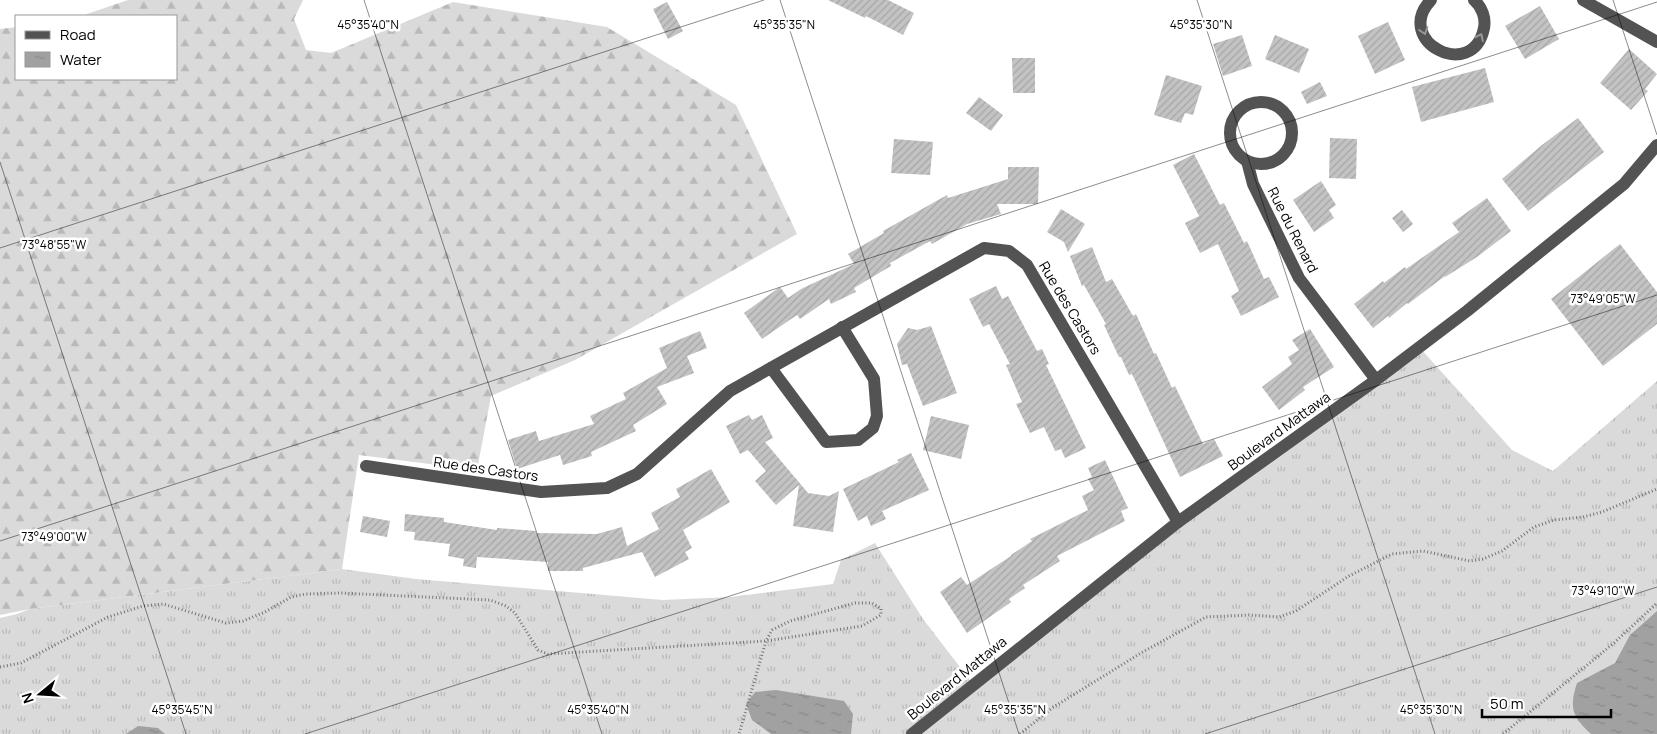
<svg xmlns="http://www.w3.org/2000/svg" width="1657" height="734" font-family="Manrope,sans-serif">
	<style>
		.grass { fill: url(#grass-tufts) }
		.forest { fill: url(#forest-firs) }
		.water { fill: url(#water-ripples) }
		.building { fill: url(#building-hatch) }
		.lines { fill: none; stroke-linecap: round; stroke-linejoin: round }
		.path { stroke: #757575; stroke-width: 3; stroke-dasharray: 1 2.5; stroke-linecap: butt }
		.minor { stroke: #535353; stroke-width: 12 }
		.oneway { stroke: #989898 }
		.ticks { fill: none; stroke: #000; stroke-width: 1; stroke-opacity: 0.45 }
		.labels { text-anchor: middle; stroke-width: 5; stroke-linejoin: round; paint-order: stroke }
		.street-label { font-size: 14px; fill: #000; stroke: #fff }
		.ticks-label { font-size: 12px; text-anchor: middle; fill: #000; stroke: #fff; stroke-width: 5; stroke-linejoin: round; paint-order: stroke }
	</style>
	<defs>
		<pattern id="grass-tufts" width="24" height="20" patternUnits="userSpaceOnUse" patternTransform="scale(1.25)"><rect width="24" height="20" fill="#dadada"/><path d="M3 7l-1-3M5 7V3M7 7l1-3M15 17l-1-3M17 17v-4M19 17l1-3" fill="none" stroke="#b9b9b9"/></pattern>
		<pattern id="forest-firs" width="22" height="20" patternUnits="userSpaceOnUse" patternTransform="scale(1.25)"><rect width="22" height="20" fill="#dadada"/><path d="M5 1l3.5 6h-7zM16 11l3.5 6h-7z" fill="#b9b9b9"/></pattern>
		<pattern id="water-ripples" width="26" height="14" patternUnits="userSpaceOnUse" patternTransform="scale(1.25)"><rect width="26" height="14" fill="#a1a1a1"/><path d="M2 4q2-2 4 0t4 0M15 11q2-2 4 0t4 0" fill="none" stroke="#898989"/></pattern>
		<pattern id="building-hatch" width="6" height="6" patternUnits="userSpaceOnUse" patternTransform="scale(1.25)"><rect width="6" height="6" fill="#c3c3c3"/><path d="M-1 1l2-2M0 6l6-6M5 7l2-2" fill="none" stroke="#a6a6a6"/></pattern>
	</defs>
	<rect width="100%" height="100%" fill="#fff"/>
	<path class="grass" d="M 1420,348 L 1512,450 L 1553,471 L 1657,381 L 1657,734 L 0,734 L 0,618 L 17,614 L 30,609 L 342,569 L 416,579 L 663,600 L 731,597 L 833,584 L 841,560 L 875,543 L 923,619 L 973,684 L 1018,648 Z"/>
	<path class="forest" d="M 128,0 L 303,0 L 294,19 L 306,50 L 331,53 L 453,2 L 607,27 L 736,105 L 797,234 L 575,360 L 491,396 L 477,470 L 359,455 L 342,569 L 30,609 L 0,615 L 0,29 L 16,27 L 16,79 L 176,79 L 176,16 L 81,16 Z"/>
	<g class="water">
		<path d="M 1657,611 L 1657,734 L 1591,734 C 1572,716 1569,708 1577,683 L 1615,663 L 1630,635 Z"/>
		<path d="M 776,690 L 844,701 L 853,714 L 851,734 L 771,734 L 752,720 L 746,704 L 755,692 Z"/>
		<path d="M 138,726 L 158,728 L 165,734 L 126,734 Z"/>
	</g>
	<g class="building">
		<path d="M 828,0 L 888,0 L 914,13 L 903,35 L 866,16 L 865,18 Z"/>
		<path d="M 667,2 L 683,31 L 668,39 L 653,9 Z"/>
		<path d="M 1540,6 L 1559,39 L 1525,59 L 1505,26 Z"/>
		<path d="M 1388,22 L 1405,60 L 1375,74 L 1358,36 Z"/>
		<path d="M 1242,35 L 1252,66 L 1223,76 L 1213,44 Z"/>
		<path d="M 1275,35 L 1309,49 L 1299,73 L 1265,59 Z"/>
		<path d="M 1629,49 L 1657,74 L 1645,89 L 1648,91 L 1631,110 L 1600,83 Z"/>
		<path d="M 1012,58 L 1035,58 L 1035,93 L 1013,93 Z"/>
		<path d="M 1485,68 L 1494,102 L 1421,122 L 1412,87 Z"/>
		<path d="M 1166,75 L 1202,86 L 1193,115 L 1185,113 L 1181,123 L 1154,115 Z"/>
		<path d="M 1320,82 L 1327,96 L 1307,104 L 1301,92 Z"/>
		<path d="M 979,97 L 1003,115 L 991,131 L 966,113 Z"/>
		<path d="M 1578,118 L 1604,152 L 1528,211 L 1502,179 L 1542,145 Z"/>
		<path d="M 1330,138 L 1357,139 L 1356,179 L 1329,178 Z"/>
		<path d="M 894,139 L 933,142 L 930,175 L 891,173 Z"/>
		<path d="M 1194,154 L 1220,205 L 1224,203 L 1244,243 L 1247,241 L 1264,279 L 1269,277 L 1279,297 L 1241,316 L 1231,296 L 1239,291 L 1218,244 L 1200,253 L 1185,223 L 1199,216 L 1173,165 Z"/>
		<path d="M 1008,167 L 1039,167 L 1038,204 L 997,204 L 1001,214 L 967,224 L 932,244 L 930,241 L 890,263 L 891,266 L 854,288 L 856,292 L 831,304 L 829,299 L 800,319 L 797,315 L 762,339 L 744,313 L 780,287 L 788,298 L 801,289 L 854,264 L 848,254 L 884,233 L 883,231 L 947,195 L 948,198 L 1008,179 Z"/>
		<path d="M 1321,181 L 1336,205 L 1329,210 L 1334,218 L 1314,232 L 1293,200 Z"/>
		<path d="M 1487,198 L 1511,231 L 1477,257 L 1445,277 L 1445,276 L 1408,304 L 1407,303 L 1389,318 L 1388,316 L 1373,328 L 1354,304 L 1383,281 L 1384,283 L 1405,267 L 1406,269 L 1459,232 L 1452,223 Z"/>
		<path d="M 1061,209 L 1085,224 L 1068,252 L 1064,242 L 1047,232 Z"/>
		<path d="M 1402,210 L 1413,224 L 1403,232 L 1392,218 Z"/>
		<path d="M 1620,244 L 1657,292 L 1657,324 L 1603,366 L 1551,299 Z"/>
		<path d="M 1092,247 L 1106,282 L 1112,279 L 1133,316 L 1136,314 L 1154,354 L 1156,353 L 1172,388 L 1175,386 L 1203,444 L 1214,439 L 1223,456 L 1180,477 L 1132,374 L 1129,375 L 1121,357 L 1119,357 L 1104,325 L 1106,324 L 1084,285 L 1082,286 L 1070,256 Z"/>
		<path d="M 996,286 L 1002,299 L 1008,296 L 1037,351 L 1042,349 L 1049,364 L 1046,365 L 1086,448 L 1065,458 L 1061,449 L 1055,451 L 1044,427 L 1030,433 L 1016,404 L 1022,402 L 1006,365 L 1010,364 L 989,324 L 983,327 L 969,299 Z"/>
		<path d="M 931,326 L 957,393 L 923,406 L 907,364 L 902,365 L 897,344 L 908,328 L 917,330 Z"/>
		<path d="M 1310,329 L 1334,367 L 1303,387 L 1305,390 L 1279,410 L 1262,387 L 1292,364 L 1288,357 L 1299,350 L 1292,340 Z"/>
		<path d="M 700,331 L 707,348 L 687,356 L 694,373 L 657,387 L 667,404 L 633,425 L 636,431 L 591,452 L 592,456 L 563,465 L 560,455 L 517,469 L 508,440 L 536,431 L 539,441 L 594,424 L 590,416 L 626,399 L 623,393 L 667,368 L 659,348 Z"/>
		<path d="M 749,415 L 752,420 L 762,415 L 773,438 L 765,442 L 808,493 L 829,496 L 839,491 L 833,532 L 793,526 L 799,485 L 776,505 L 755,481 L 766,471 L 748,450 L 740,454 L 726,426 Z"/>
		<path d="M 931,416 L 969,425 L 961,459 L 923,450 Z"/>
		<path d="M 911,453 L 929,490 L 882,511 L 886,519 L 871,526 L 867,516 L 858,521 L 843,489 L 899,462 L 897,460 Z"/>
		<path d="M 1105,460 L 1128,508 L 1121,511 L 1125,521 L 1057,556 L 1060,561 L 1023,585 L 1025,588 L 1009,599 L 1011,602 L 967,633 L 940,592 L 961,577 L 967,585 L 1011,556 L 1011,555 L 1032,541 L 1030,539 L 1088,510 L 1082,496 L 1094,490 L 1088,479 L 1092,477 L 1088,468 Z"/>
		<path d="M 711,469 L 730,502 L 683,530 L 692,548 L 685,552 L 689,559 L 655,577 L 642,552 L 583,568 L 583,571 L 548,571 L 548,562 L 477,557 L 476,568 L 463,566 L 464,559 L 448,556 L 450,544 L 414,540 L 415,532 L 404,531 L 405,514 L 444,518 L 444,522 L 497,530 L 497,528 L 536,531 L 536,533 L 597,534 L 622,527 L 627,546 L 659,529 L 651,513 L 680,497 L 676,489 Z"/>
		<path d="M 363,516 L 390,521 L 387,537 L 360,532 Z"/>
	</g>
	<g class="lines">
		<g class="path">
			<path d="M 0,667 L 21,663 L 108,617 L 143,606 L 163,604 L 226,623 L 243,621 L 265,612 L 291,597 L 306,594 L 340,593 L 490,600 L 506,606 L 515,613 L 538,650 L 548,654 L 766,641 L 862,626 L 881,615 L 881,609 L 872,603 L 855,603 L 790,621 L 772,630 L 766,641 L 739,734"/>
			<path d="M 1020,734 L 1052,708 L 1141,653 L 1206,617 L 1250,615 L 1279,617 L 1296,611 L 1349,576 L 1392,554 L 1423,551 L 1470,561 L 1483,559 L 1502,551 L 1534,527 L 1554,520 L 1583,517 L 1602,512 L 1657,489"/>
			<path d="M 1503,734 L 1614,643 L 1657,603"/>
		</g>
		<g class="minor">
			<path d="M 1431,0 C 1392,41 1473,83 1484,28 C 1486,18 1482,7 1474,0"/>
			<path d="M 1583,0 L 1657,42"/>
			<circle cx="1261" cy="133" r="31"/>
			<path d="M 1247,161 L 1253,184 L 1299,278 L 1376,380"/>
			<path d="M 771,368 L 826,442 L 858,440 L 873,428 L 877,416 L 874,379 L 842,327"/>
			<path d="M 366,466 L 541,492 L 607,488 L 637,474 L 730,391 L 984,248 L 1009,251 L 1027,265 L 1178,522"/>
			<path d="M 912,734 L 1178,522 L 1376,380 L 1467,311 L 1624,184 L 1657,145"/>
		</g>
	</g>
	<defs><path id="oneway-chevron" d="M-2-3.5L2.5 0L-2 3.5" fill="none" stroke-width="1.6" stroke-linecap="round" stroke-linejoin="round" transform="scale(1.25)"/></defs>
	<g class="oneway">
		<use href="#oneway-chevron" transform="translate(1424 31) rotate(72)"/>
		<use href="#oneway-chevron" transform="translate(1480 37) rotate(-64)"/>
	</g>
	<path class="ticks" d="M 364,0 L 602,734M 780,0 L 1019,734M 1197,0 L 1435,734M 1613,0 L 1657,135M 0,162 L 186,734M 0,248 L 764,0M 0,541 L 1657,2M 305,734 L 1657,295M 1205,734 L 1657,587"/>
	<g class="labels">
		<g class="street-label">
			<text transform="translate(1293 230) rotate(63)" y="5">Rue du Renard</text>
			<text transform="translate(1070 308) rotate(59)" y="5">Rue des Castors</text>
			<text transform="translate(1279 431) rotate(-36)" y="5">Boulevard Mattawa</text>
			<text transform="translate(486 469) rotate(8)" y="5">Rue des Castors</text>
			<text transform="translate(957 678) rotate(-39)" y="5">Boulevard Mattawa</text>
		</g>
	</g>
	<g class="ticks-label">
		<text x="368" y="29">45°35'40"N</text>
		<text x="784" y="29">45°35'35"N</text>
		<text x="1201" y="29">45°35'30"N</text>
		<text x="54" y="249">73°48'55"W</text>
		<text x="1603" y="303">73°49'05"W</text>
		<text x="54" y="541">73°49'00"W</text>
		<text x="1603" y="595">73°49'10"W</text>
		<text x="182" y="714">45°35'45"N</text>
		<text x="598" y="714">45°35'40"N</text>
		<text x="1015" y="714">45°35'35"N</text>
		<text x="1431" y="714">45°35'30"N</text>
	</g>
	<rect x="15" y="15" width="162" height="65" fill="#ffffff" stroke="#999999"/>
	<rect x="25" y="31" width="25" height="8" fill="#535353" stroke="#999999"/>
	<text x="60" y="40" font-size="15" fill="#000000">Road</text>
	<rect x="25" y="52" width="25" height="15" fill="url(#water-ripples)" stroke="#999999"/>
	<text x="60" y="65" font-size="15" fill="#000000">Water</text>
	<g transform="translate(40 694) rotate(252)" stroke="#ffffff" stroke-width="4" paint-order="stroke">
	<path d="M0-4L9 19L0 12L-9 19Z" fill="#000000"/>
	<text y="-8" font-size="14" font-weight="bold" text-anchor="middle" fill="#000000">N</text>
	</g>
	<path d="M1482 709v8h129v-8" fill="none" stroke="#000000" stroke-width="2.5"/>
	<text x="1490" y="709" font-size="15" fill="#000000" stroke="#ffffff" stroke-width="4" paint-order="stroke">50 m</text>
</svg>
